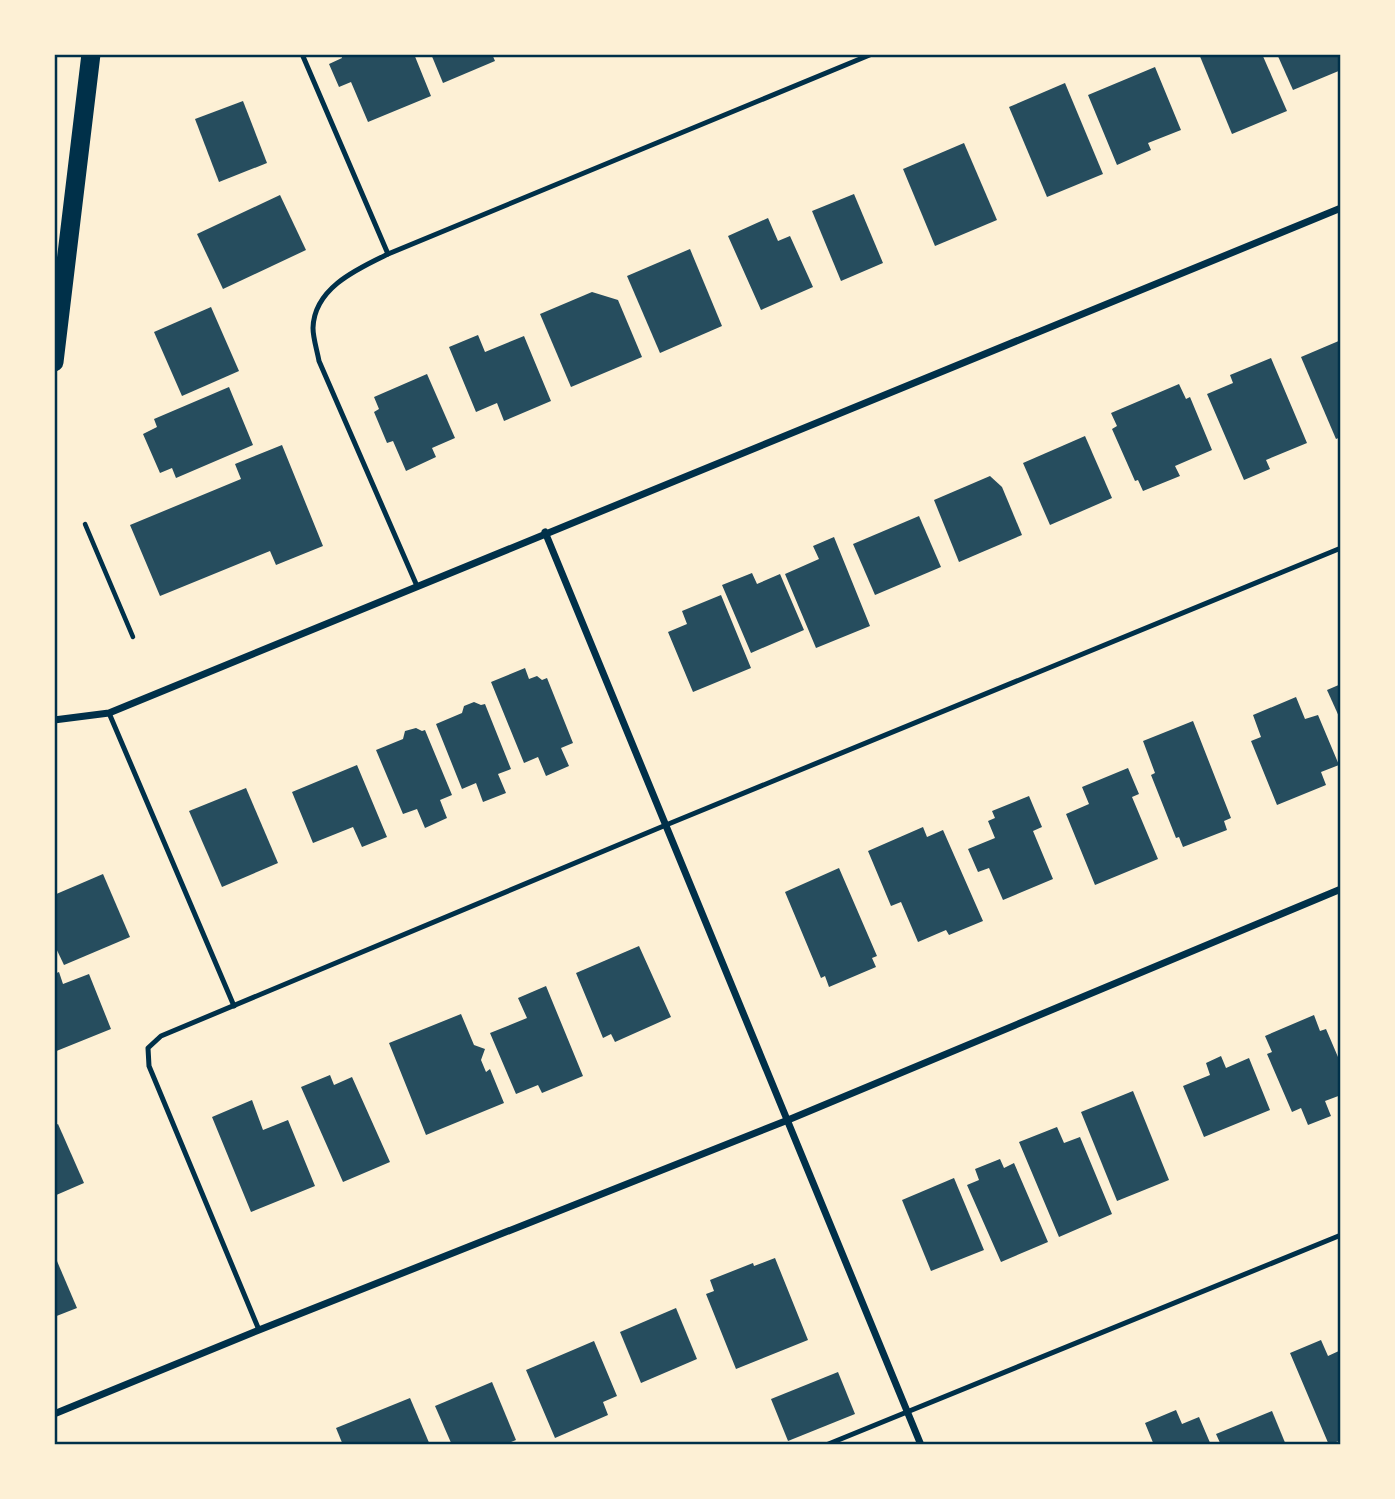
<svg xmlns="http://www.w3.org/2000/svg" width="1395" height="1499" font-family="Rubik,sans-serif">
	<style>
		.building { fill: #264d5e }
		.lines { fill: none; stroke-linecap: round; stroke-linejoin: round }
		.path { stroke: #003049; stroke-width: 4.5 }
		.service { stroke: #003049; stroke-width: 5 }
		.minor { stroke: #003049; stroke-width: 7 }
		.trunk { stroke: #003049; stroke-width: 19 }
		.neatline { fill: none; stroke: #003049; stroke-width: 2.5 }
	</style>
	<rect width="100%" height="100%" fill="#fdf0d5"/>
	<g class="building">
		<path d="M 341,54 L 414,54 L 431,96 L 368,122 L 351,82 L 339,87 L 329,64 L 342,58 Z"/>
		<path d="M 431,54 L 492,54 L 495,61 L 443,83 Z"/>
		<path d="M 1199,54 L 1262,54 L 1287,111 L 1232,134 Z"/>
		<path d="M 1277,54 L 1341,54 L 1341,70 L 1293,90 Z"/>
		<path d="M 1155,67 L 1181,130 L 1148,143 L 1151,150 L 1117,165 L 1088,95 Z"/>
		<path d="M 1065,83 L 1103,174 L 1047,197 L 1009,107 Z"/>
		<path d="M 243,101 L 267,163 L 219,182 L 195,119 Z"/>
		<path d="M 964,143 L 997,220 L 935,246 L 903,169 Z"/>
		<path d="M 854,194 L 883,263 L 841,281 L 812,211 Z"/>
		<path d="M 280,195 L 306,250 L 223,289 L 197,234 Z"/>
		<path d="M 768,218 L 778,241 L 790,236 L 813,287 L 761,310 L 728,236 Z"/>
		<path d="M 690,249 L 722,326 L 660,353 L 627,276 Z"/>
		<path d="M 592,292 L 618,300 L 642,357 L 571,387 L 540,314 Z"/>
		<path d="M 211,307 L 239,371 L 182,396 L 154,332 Z"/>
		<path d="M 478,335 L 485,352 L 524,336 L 551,401 L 504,421 L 497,403 L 476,412 L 449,347 Z"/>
		<path d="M 1341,340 L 1341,437 L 1336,439 L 1301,357 Z"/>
		<path d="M 1271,358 L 1307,443 L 1266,460 L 1270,469 L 1244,480 L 1207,394 L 1233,383 L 1230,375 Z"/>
		<path d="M 427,374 L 455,438 L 432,448 L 436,457 L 406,471 L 393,441 L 387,443 L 374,412 L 379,409 L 374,397 Z"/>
		<path d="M 1179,384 L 1186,399 L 1190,397 L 1212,450 L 1175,466 L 1180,476 L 1143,491 L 1138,480 L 1135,481 L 1112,429 L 1117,426 L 1111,413 Z"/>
		<path d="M 229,387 L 253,445 L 176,478 L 172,468 L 160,473 L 143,434 L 157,427 L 154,419 Z"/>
		<path d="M 1085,436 L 1112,498 L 1050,525 L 1023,463 Z"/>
		<path d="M 282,445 L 323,546 L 276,565 L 270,551 L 160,596 L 130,525 L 241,479 L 235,464 Z"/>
		<path d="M 990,476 L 1002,487 L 1022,535 L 959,562 L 934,500 Z"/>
		<path d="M 919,516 L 941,567 L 875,595 L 853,544 Z"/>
		<path d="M 834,537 L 870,626 L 816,648 L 785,574 L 819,559 L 813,546 Z"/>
		<path d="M 752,573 L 757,584 L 780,574 L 804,630 L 751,653 L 722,585 Z"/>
		<path d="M 721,595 L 751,668 L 693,692 L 668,632 L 687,624 L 682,611 Z"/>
		<path d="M 525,668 L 529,679 L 537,676 L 542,680 L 547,678 L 573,743 L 561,748 L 569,766 L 546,776 L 538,757 L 524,763 L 491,682 Z"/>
		<path d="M 1341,684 L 1341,721 L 1327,690 Z"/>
		<path d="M 1296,697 L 1305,719 L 1318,715 L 1339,765 L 1321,772 L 1326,785 L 1277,805 L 1251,741 L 1261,737 L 1253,715 Z"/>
		<path d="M 474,702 L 481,705 L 485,704 L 511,769 L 498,774 L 506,793 L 483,802 L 476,783 L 462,789 L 436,724 L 462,713 L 464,706 Z"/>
		<path d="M 1193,721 L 1231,818 L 1224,821 L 1227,830 L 1183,847 L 1179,837 L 1176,838 L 1151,775 L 1155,773 L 1143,741 Z"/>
		<path d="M 416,728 L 422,731 L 425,730 L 452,795 L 440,800 L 447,818 L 425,828 L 417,809 L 403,814 L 376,750 L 403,739 L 405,731 Z"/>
		<path d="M 357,765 L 387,837 L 362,847 L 353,827 L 313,843 L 292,792 Z"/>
		<path d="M 1128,768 L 1139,794 L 1132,797 L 1158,859 L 1095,885 L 1066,814 L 1089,804 L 1082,787 Z"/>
		<path d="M 246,788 L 278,863 L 222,887 L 189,811 Z"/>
		<path d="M 1029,796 L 1042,827 L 1033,831 L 1053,879 L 1003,900 L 989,868 L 978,872 L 968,849 L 995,838 L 988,821 L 995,818 L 992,811 Z"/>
		<path d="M 923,827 L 927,837 L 943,830 L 983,921 L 949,935 L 946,930 L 918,942 L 901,902 L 891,906 L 868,851 Z"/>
		<path d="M 839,868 L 877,956 L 872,958 L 876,967 L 829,987 L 825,976 L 821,978 L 785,892 Z"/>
		<path d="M 103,874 L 130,937 L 64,965 L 54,944 L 54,895 Z"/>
		<path d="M 639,946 L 671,1017 L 615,1042 L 611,1034 L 603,1038 L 576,973 Z"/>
		<path d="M 59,972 L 63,984 L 89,974 L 111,1029 L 54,1052 L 54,974 Z"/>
		<path d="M 546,986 L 583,1076 L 542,1093 L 538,1085 L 516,1094 L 490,1033 L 527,1018 L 518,998 Z"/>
		<path d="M 461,1014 L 474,1045 L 485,1049 L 481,1060 L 486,1072 L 490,1069 L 504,1103 L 426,1135 L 389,1043 Z"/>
		<path d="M 1314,1015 L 1320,1031 L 1326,1029 L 1341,1064 L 1341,1095 L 1325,1101 L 1331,1116 L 1308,1125 L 1301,1108 L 1292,1112 L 1267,1054 L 1272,1052 L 1265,1036 Z"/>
		<path d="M 1221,1056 L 1226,1068 L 1249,1058 L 1270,1110 L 1204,1137 L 1183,1086 L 1210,1075 L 1206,1063 Z"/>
		<path d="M 330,1075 L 334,1085 L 352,1077 L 390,1162 L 343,1182 L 301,1087 Z"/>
		<path d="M 1133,1091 L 1169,1180 L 1117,1201 L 1081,1112 Z"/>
		<path d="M 252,1100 L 263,1130 L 288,1120 L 315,1186 L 251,1212 L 212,1117 Z"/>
		<path d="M 58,1124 L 84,1183 L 54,1196 L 54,1126 Z"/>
		<path d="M 1057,1127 L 1064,1143 L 1080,1137 L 1112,1214 L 1059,1237 L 1019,1142 Z"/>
		<path d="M 1000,1159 L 1004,1168 L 1014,1163 L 1048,1242 L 1001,1262 L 967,1185 L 979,1180 L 975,1169 Z"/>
		<path d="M 954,1178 L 984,1250 L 931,1271 L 902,1200 Z"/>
		<path d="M 54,1254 L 77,1308 L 54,1317 Z"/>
		<path d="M 775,1258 L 808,1340 L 736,1369 L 706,1294 L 714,1291 L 710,1280 L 753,1263 L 754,1266 Z"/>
		<path d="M 676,1308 L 697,1359 L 641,1383 L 620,1332 Z"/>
		<path d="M 1321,1340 L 1328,1356 L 1341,1350 L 1341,1440 L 1329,1445 L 1290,1353 Z"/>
		<path d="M 594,1341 L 617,1396 L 603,1402 L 608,1415 L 555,1438 L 526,1370 Z"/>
		<path d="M 838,1372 L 855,1414 L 788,1441 L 771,1399 Z"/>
		<path d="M 492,1382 L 516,1440 L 504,1445 L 452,1445 L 435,1406 Z"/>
		<path d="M 410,1398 L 430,1445 L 343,1445 L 336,1428 Z"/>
		<path d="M 1176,1410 L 1182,1424 L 1199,1417 L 1211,1445 L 1154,1445 L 1145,1423 Z"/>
		<path d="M 1272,1411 L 1286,1445 L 1221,1445 L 1216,1434 Z"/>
	</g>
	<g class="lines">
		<path class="path" d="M 85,524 L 133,637"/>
		<g class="service">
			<path d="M 302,54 L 388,254"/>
			<path d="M 417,586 L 319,361 C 317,350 313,338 313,328 C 314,288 357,269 388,254 L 872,54"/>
			<path d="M 109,713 L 234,1006"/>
			<path d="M 259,1330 L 149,1066 L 148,1048 L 161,1036 L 666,825 L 1341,548"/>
			<path d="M 826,1445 L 1341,1235"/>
		</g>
		<g class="minor">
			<path d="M 545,532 L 921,1445"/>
			<path d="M 54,720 L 109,713 L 1341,208"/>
			<path d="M 54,1414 L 259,1330 L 788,1120 L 1341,889"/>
		</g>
		<path class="trunk" d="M 54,362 L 91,54"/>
	</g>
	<rect width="1395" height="1499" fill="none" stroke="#fdf0d5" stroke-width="112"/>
	<rect x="56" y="56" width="1283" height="1387" class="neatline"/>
</svg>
